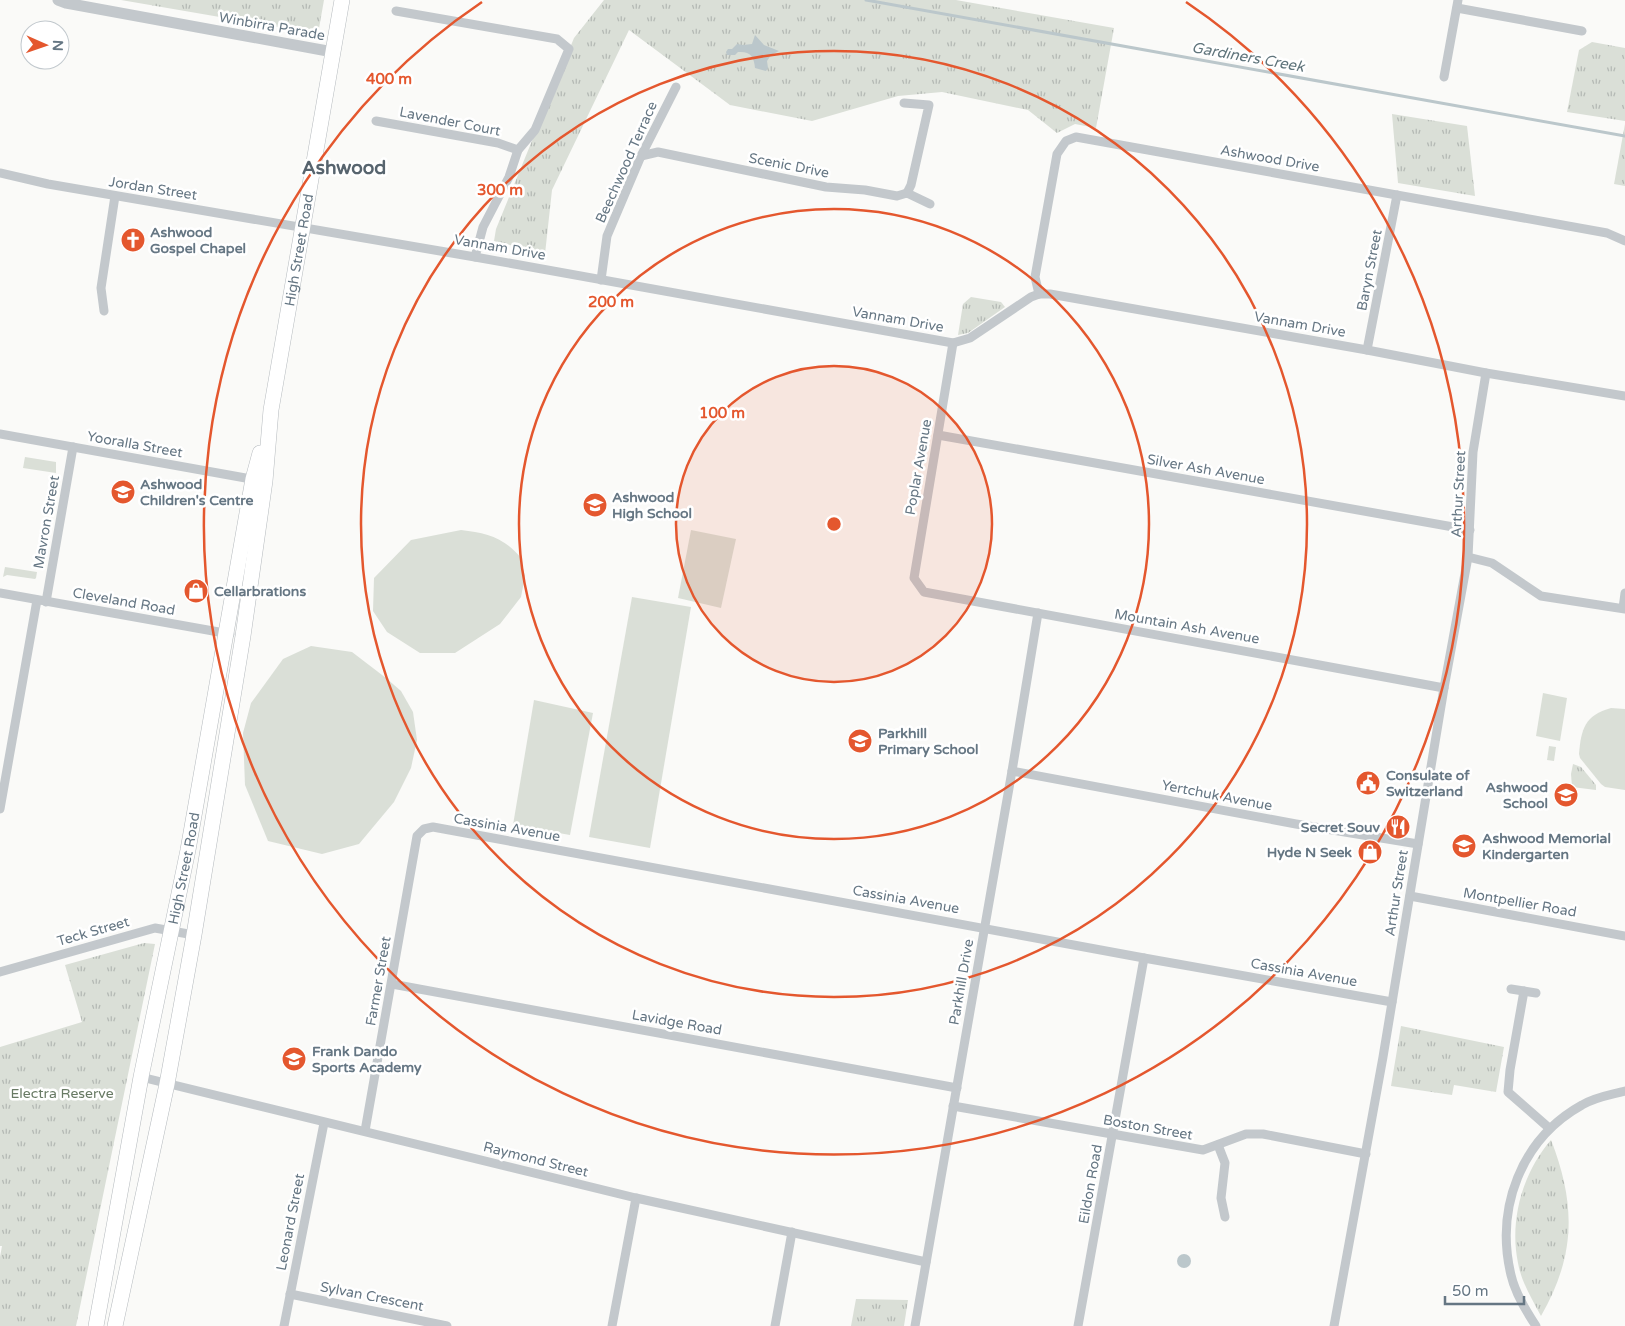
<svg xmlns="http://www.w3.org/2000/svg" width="1625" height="1326" font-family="'Varela Round',sans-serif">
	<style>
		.grass { fill: #dadfd7 }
		.park { fill: url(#park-tufts) }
		.water { fill: #bbc7cb }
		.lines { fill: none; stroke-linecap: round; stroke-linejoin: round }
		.stream { stroke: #bbc7cb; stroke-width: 3 }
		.primary-casing { stroke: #b5babe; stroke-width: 16 }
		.minor { stroke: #c3c8cc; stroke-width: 9 }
		.tertiary { stroke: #c3c8cc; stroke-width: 11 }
		.primary { stroke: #fff; stroke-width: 15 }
		.ring { fill: none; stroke: #e4572e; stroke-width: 2.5 }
		.labels { text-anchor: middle; stroke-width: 5; stroke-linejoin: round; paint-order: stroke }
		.street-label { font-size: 14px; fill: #657683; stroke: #fff }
		.poi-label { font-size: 14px; font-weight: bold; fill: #657683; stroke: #fff; text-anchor: start }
		.park-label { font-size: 14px; fill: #687a64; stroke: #fff }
		.water-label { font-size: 15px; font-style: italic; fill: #60757c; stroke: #fff }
		.district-label { font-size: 19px; font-weight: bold; fill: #57646e; stroke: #fff }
		.centre { fill: #e4572e; stroke: #fff; stroke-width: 2.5 }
		.ring-label { font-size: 15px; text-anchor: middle; font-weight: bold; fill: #e4572e; stroke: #fff; stroke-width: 5; stroke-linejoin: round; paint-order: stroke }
	</style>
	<defs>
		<pattern id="park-tufts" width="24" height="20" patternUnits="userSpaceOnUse" patternTransform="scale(1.25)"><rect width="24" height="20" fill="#dadfd7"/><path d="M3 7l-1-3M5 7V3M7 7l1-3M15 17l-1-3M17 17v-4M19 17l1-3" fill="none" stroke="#b4b9b4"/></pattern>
	</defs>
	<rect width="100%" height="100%" fill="#fafaf8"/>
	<g class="grass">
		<path d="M 25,457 L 56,462 L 56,473 L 23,468 Z"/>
		<path d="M 461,530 C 486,533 504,537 521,558 L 521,562 L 525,576 L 521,597 L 500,624 L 455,653 L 420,653 L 387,632 L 373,611 L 374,578 L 411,540 Z"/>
		<path d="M 691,530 L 736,539 L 721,608 L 678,598 Z"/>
		<path d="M 5,567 L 37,572 L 36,578 L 35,579 L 7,575 L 3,577 Z"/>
		<path d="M 632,597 L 691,607 L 650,848 L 589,837 Z"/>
		<path d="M 311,646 L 352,652 L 386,678 L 401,691 L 413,712 L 417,740 L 411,768 L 394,802 L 359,844 L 322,854 L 268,841 L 245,785 L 243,733 L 251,703 L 283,659 Z"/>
		<path d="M 1543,693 L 1567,698 L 1560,741 L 1536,736 Z"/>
		<path d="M 534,700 L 593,713 L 570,835 L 513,825 Z"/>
		<path d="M 1611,708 L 1625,709 L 1625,790 L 1605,787 L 1601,784 L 1580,758 L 1579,754 C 1581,729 1585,715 1611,708 Z"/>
		<path d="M 1549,746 L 1556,747 L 1554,761 L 1547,760 Z"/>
	</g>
	<g class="park">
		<path d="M 121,0 L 324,0 L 318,34 Z"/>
		<path d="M 604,0 L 956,0 L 1114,28 L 1096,128 L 1075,124 L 1057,133 L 1028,110 L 942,92 L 898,96 L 812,121 L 730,105 L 629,30 L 552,190 L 545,254 L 494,241 L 496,229 L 574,38 Z"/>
		<path d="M 1592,42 L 1625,48 L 1625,121 L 1567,112 L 1579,50 Z"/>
		<path d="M 1392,114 L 1467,126 L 1475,196 L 1398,183 Z"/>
		<path d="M 1625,124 L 1625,186 L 1614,184 Z"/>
		<path d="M 971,297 L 1001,302 L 1005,307 L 968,333 L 958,335 L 963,304 Z"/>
		<path d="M 1573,764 L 1581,767 L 1596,785 L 1596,790 L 1572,787 L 1571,774 Z"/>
		<path d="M 144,943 L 155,944 L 76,1326 L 0,1326 L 0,1257 L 2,1246 L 0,1246 L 0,1047 L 82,1022 L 65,965 Z"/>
		<path d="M 1401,1026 L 1504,1047 L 1496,1092 L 1454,1085 L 1452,1095 L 1391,1086 Z"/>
		<path d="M 1551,1140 C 1576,1204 1576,1255 1541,1316 C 1532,1299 1521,1281 1518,1263 C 1509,1220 1523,1172 1551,1140 Z"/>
		<path d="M 856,1299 L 908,1300 L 904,1326 L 851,1326 Z"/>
	</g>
	<g class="water">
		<path d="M 755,35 L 764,45 L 779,51 L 771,55 L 767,61 L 768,68 L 766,71 L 755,68 C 754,56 750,51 738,52 L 735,55 L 727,55 L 726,52 L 728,49 L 732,49 L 737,44 L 743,45 L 752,44 Z"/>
		<circle cx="1184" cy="1261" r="7"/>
	</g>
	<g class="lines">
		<path class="stream" d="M 866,0 L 1625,136"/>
		<defs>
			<g id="primary">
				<path id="s1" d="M 96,1326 L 141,1077 L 188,850 L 253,479 L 260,453"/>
				<path id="s2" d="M 115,1326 L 167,1084 L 194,935 L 243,636 L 265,481 L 271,410 L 342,0"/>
			</g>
		</defs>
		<use href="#primary" class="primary-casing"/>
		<g class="minor">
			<path d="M 1457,8 L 1582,31"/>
			<path d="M 396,11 L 557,39 L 569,49 L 535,130 L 518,150 L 509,177 L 483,227 L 475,257"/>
			<path d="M 1444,77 L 1458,0"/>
			<path d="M 904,103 L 929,105 L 911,185 L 907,193"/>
			<path d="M 376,121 L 498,143 L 518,150"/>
			<path d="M 641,156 L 658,152 L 826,187 L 865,190 L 897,196 L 907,193 L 930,204"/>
			<path d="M 0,173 L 48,184 L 475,257 L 953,343 L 970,338 L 1031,297 L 1039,294 L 1050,294 L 1367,350 L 1486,373 L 1625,396"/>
			<path d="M 601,280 L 607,236 L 641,156 L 676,87"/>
			<path d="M 1039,294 L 1035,277 L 1057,154 L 1066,141 L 1076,137 L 1607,233 L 1625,241"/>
			<path d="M 104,311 L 101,288 L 115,196"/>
			<path d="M 953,343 L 914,578 L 924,592 L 1444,688"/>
			<path d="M 1367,350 L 1397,195"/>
			<path d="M 0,434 L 257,480"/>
			<path d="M 938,435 L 1470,530"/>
			<path d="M 1468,557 L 1492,563 L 1541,596 L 1625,609"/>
			<path d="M 0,593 L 230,634"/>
			<path d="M 46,602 L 73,447"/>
			<path d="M 1623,608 L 1625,593"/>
			<path d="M 1012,771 L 1296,824 L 1418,844"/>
			<path d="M 0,809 L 37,600"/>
			<path d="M 1410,896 L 1625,936"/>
			<path d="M 0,972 L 155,928 L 194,935"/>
			<path d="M 392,984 L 957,1088"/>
			<path d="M 1511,989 L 1536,993"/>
			<path d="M 1524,991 L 1510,1070 L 1508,1092 L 1549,1128"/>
			<path d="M 141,1077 L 636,1198 L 926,1262"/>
			<path d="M 953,1106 L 1203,1150 L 1246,1134 L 1263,1134 L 1366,1154"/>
			<path d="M 365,1131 L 417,836 L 424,829 L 433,827 L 1144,958 L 1392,1002"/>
			<path d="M 1218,1145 L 1225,1163 L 1221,1198 L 1225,1217"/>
			<path d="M 290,1294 L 447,1326"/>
			<path d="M 284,1326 L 324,1123"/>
			<path d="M 612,1326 L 636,1198"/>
			<path d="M 775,1326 L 792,1232"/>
			<path d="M 915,1326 L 1012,771 L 1038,613"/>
			<path d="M 1078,1326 L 1144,958"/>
			<path d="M 1334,1326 L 1383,1057 L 1444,688 L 1468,557 L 1473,452 L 1486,373"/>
			<path d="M 1536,1326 C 1526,1311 1515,1293 1511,1275 C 1495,1208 1521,1139 1582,1105 C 1595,1097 1610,1095 1625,1091"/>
		</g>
		<path class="tertiary" d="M 58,0 L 66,3 L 333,52"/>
		<use href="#primary" class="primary"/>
	</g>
	<circle cx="834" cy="524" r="158" fill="#e4572e" fill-opacity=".12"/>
	<g class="ring">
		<circle cx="834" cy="524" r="158"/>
		<circle cx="834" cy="524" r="315"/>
		<circle cx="834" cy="524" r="473"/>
		<path d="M1186 2A630 630 0 1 1 482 2"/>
	</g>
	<defs>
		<symbol id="church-disc" viewBox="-11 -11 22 22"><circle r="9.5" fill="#e4572e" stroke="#fff"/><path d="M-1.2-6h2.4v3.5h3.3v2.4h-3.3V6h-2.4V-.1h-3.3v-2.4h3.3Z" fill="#fff"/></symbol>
		<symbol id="school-disc" viewBox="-11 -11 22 22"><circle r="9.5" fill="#e4572e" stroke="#fff"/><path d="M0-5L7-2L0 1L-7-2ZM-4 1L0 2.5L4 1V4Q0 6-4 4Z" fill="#fff"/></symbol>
		<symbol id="shop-disc" viewBox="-11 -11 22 22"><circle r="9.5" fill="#e4572e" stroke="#fff"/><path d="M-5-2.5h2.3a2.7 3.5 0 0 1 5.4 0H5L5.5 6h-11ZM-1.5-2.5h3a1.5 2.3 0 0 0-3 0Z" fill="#fff"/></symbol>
		<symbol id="civic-disc" viewBox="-11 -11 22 22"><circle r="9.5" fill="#e4572e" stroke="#fff"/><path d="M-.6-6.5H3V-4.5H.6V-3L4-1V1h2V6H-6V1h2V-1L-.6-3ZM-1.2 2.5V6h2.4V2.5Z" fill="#fff"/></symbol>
		<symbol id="restaurant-disc" viewBox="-11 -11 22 22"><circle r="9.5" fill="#e4572e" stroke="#fff"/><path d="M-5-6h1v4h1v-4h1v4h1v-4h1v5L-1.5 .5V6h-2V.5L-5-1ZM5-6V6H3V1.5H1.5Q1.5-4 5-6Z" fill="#fff"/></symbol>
	</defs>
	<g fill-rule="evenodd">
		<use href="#church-disc" x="119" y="226" width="28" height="28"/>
		<use href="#school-disc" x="109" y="478" width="28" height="28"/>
		<use href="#school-disc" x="581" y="491" width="28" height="28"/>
		<use href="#shop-disc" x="182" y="577" width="28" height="28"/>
		<use href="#school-disc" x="846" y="727" width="28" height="28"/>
		<use href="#civic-disc" x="1354" y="769" width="28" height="28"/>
		<use href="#school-disc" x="1552" y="781" width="28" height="28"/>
		<use href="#restaurant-disc" x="1384" y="813" width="28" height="28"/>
		<use href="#school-disc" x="1450" y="832" width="28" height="28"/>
		<use href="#shop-disc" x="1356" y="838" width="28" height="28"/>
		<use href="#school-disc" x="280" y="1045" width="28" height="28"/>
	</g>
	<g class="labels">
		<g class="street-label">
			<text transform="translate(272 26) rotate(10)" y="5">Winbirra Parade</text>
			<text transform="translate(450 121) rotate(11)" y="5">Lavender Court</text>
			<text transform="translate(1270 158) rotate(10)" y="5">Ashwood Drive</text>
			<text transform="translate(626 162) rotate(-66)" y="5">Beechwood Terrace</text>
			<text transform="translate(789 165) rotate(11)" y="5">Scenic Drive</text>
			<text transform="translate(153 188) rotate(9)" y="5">Jordan Street</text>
			<text transform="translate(500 247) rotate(10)" y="5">Vannam Drive</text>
			<text dy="5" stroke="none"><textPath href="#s2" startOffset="1092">High Street Road</textPath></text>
			<text transform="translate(1369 270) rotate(-79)" y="5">Baryn Street</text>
			<text transform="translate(898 319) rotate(10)" y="5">Vannam Drive</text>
			<text transform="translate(1300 324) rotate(10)" y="5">Vannam Drive</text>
			<text transform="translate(135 444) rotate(10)" y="5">Yooralla Street</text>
			<text transform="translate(918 467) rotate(-80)" y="5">Poplar Avenue</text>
			<text transform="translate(1206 469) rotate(10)" y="5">Silver Ash Avenue</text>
			<text transform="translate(1458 494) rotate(-87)" y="5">Arthur Street</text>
			<text transform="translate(46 522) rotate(-80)" y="5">Mavron Street</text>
			<text transform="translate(124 601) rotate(10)" y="5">Cleveland Road</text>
			<text transform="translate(1187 626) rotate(10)" y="5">Mountain Ash Avenue</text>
			<text transform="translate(1217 795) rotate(11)" y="5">Yertchuk Avenue</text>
			<text transform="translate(507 827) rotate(10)" y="5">Cassinia Avenue</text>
			<text dy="5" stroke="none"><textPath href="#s1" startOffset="466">High Street Road</textPath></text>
			<text transform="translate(1396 893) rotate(-81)" y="5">Arthur Street</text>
			<text transform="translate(906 899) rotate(10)" y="5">Cassinia Avenue</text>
			<text transform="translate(1520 902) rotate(10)" y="5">Montpellier Road</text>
			<text transform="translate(93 931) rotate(-16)" y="5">Teck Street</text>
			<text transform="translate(1304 972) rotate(10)" y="5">Cassinia Avenue</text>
			<text transform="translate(378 981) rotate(-80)" y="5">Farmer Street</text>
			<text transform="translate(961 982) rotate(-80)" y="5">Parkhill Drive</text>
			<text transform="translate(677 1022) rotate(10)" y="5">Lavidge Road</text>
			<text transform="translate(1148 1127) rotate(10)" y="5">Boston Street</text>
			<text transform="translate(536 1159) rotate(14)" y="5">Raymond Street</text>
			<text transform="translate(1090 1184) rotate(-80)" y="5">Eildon Road</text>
			<text transform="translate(290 1222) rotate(-79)" y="5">Leonard Street</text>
			<text transform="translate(372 1296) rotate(11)" y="5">Sylvan Crescent</text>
		</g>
		<g class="poi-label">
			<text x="150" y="237">Ashwood<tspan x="150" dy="16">Gospel Chapel</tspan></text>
			<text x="140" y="489">Ashwood<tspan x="140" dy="16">Children's Centre</tspan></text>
			<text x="612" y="502">Ashwood<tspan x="612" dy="16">High School</tspan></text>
			<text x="214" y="596">Cellarbrations</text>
			<text x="878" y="738">Parkhill<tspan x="878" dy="16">Primary School</tspan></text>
			<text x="1386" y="780">Consulate of<tspan x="1386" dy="16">Switzerland</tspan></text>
			<text x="1548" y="792" text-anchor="end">Ashwood<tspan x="1548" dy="16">School</tspan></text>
			<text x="1380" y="832" text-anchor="end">Secret Souv</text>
			<text x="1482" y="843">Ashwood Memorial<tspan x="1482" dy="16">Kindergarten</tspan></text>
			<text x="1352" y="857" text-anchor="end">Hyde N Seek</text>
			<text x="312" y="1056">Frank Dando<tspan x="312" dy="16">Sports Academy</tspan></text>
		</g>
		<g class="park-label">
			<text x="62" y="1098">Electra Reserve</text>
		</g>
		<g class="water-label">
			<text transform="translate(1248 57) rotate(10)" y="5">Gardiners Creek</text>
		</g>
		<g class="district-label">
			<text x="344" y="174">Ashwood</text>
		</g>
	</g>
	<circle cx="834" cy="524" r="8" class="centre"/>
	<g class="ring-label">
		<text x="389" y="84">400 m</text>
		<text x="500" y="195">300 m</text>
		<text x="611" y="307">200 m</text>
		<text x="722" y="418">100 m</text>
	</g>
	<g transform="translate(45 45) rotate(92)"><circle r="24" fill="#ffffff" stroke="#c1c8cd"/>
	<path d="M0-4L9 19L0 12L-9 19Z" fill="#e4572e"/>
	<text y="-8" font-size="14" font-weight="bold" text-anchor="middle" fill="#657683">N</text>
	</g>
	<path d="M1445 1296v8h79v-8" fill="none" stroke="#657683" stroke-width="2.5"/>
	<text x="1452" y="1296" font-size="15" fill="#657683" stroke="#ffffff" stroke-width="4" paint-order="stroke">50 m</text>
</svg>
